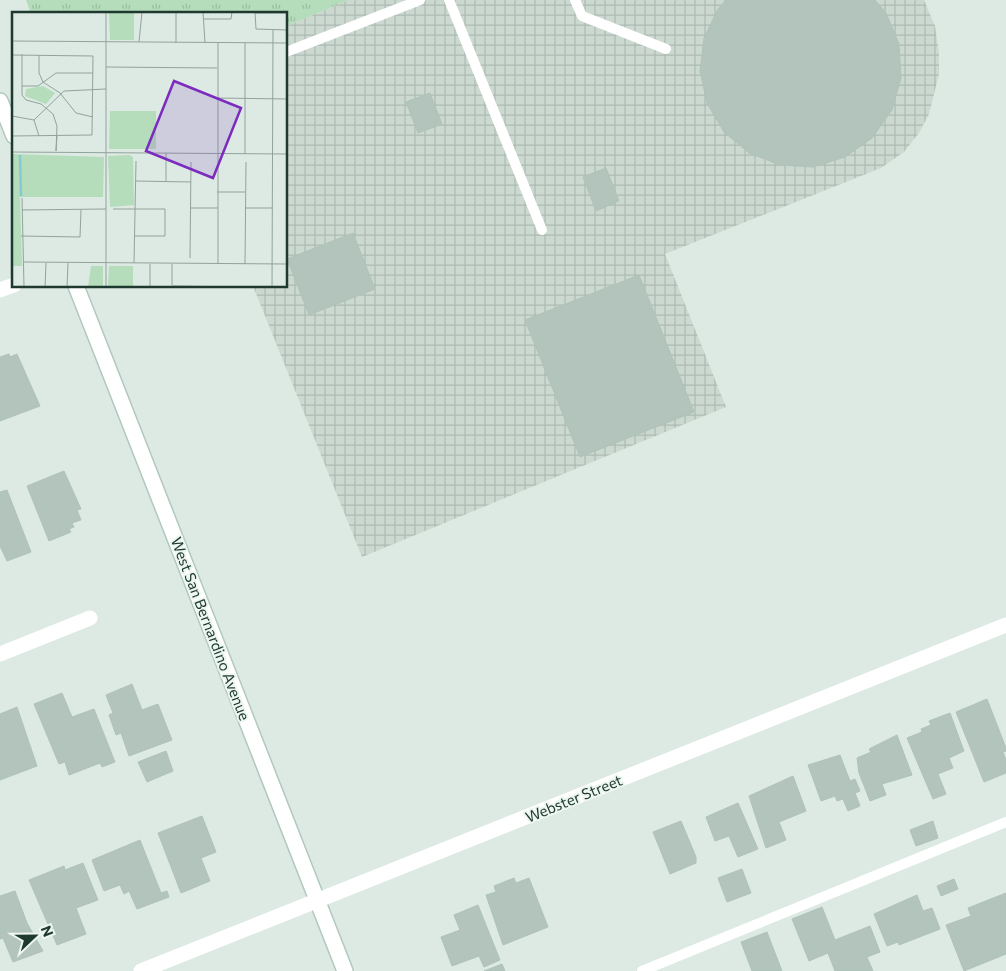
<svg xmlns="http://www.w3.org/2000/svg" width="1006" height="971" font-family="Commissioner,sans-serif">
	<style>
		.industrial { fill: url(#industrial-grid) }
		.grass { fill: url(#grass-tufts) }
		.building { fill: #b2c4bb; stroke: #afc3b9 }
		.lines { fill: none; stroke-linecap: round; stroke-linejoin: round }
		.secondary-casing { stroke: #b0c9be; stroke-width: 18 }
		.lane { stroke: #fff; stroke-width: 10 }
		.street { stroke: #fff; stroke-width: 15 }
		.secondary { stroke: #fff; stroke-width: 15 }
		.labels { text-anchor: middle; stroke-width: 4; stroke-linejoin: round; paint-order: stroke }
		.street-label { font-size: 15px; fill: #1e392f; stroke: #edf6f1 }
		.inset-river { fill: none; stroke: #82ccd1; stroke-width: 2.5 }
		.inset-road { fill: none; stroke: #91a39b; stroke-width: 1 }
		.view { fill: #7b2cbf; fill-opacity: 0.15; stroke: #7b2cbf; stroke-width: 2.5 }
		.inset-edge { fill: none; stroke: #1e392f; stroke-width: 2.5 }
	</style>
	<defs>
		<pattern id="industrial-grid" width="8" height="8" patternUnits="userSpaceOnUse" patternTransform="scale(1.25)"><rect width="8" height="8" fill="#cbd9d1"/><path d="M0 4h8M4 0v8" fill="none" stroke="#aebbb4"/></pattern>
		<pattern id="grass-tufts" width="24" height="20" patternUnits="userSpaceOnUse" patternTransform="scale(1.25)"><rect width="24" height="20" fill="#b5dcbb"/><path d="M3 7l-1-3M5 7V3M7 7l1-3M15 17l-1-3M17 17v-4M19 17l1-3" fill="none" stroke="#9bbea1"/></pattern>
	</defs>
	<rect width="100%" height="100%" fill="#dde9e3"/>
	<path class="industrial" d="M 349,0 L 924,0 L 935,26 L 939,53 L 939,74 L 929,114 L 919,133 L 904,152 L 881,168 L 665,254 L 726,407 L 362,557 L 253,286 L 286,286 L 286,26 Z"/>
	<path class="grass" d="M 26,0 L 349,0 L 286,26 L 286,14 L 31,14 Z"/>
	<g class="building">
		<path d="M 726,0 L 875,0 L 886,13 L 899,44 L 901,78 L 892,110 L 872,138 L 845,157 L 813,167 L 780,165 L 749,153 L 724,132 L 707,103 L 700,71 L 704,38 L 718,9 Z"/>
		<path d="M 430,93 L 442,124 L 418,133 L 406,102 Z"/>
		<path d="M 606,168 L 619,201 L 596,211 L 583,177 Z"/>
		<path d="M 353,233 L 375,289 L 309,315 L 287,259 Z"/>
		<path d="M 639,275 L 694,412 L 580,457 L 525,320 Z"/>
		<path d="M 9,354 L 10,357 L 17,354 L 40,406 L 0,421 L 0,357 Z"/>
		<path d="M 64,471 L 81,509 L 77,510 L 81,520 L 72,523 L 74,527 L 69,529 L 71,532 L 49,541 L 27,486 Z"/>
		<path d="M 7,490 L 31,552 L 7,561 L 0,546 L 0,492 Z"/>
		<path d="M 132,684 L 142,710 L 158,704 L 172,740 L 129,756 L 121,733 L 116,735 L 109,715 L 113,713 L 106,695 Z"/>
		<path d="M 62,693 L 72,717 L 94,709 L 115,762 L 102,767 L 100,763 L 69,775 L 65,762 L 59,764 L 34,704 Z"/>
		<path d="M 987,699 L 1006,748 L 1006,751 L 1003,752 L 1006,760 L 1006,773 L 984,782 L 956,712 Z"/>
		<path d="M 17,707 L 37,766 L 0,780 L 0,714 Z"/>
		<path d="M 950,713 L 964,751 L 949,758 L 953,768 L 938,774 L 946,794 L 933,799 L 907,738 L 922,732 L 921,729 L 931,725 L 929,721 Z"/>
		<path d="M 897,735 L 912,775 L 882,784 L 886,795 L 870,801 L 859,773 L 857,758 L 871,752 L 869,749 Z"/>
		<path d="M 166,751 L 173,771 L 147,782 L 138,762 Z"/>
		<path d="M 840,755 L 850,781 L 855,779 L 860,791 L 855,793 L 860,806 L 848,811 L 843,799 L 837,801 L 835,796 L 821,801 L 808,765 Z"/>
		<path d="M 793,776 L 806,811 L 779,822 L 786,840 L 766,848 L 749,796 Z"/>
		<path d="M 738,803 L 758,849 L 738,857 L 729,836 L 715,841 L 706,817 Z"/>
		<path d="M 202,816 L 216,852 L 201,858 L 210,881 L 181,893 L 158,833 Z"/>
		<path d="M 681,821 L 696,857 L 696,863 L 670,874 L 653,832 Z"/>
		<path d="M 933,821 L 938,838 L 916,846 L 910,830 Z"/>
		<path d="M 140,840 L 161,893 L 167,891 L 169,897 L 137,909 L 129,891 L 124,894 L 120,885 L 104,891 L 92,860 Z"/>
		<path d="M 83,863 L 98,900 L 76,908 L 86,934 L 57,945 L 29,880 L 64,866 L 65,870 Z"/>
		<path d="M 742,869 L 751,893 L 727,902 L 718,878 Z"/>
		<path d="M 514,878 L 516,883 L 529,878 L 548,927 L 503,945 L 486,895 L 496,892 L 494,886 Z"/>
		<path d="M 954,879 L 958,889 L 941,896 L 937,886 Z"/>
		<path d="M 15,891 L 27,923 L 43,951 L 13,962 L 3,938 L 0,939 L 0,896 Z"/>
		<path d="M 1006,893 L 1006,954 L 964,971 L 946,925 L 971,916 L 968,908 Z"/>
		<path d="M 917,895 L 923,911 L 932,908 L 940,929 L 899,945 L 898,942 L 887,946 L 874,914 Z"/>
		<path d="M 478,905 L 500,960 L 484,967 L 479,956 L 452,966 L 441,937 L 460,930 L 454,915 Z"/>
		<path d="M 822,907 L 835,940 L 870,926 L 880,952 L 867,957 L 873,971 L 835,971 L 828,953 L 809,961 L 792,919 Z"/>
		<path d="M 767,932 L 782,971 L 752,971 L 741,942 Z"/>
		<path d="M 502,964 L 505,971 L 484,971 Z"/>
	</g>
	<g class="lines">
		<defs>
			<g id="secondary">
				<path d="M 0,101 L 14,136"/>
				<path d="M 76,286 L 345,971"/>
			</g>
		</defs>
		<use href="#secondary" class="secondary-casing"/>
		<g class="lane">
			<path d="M 449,0 L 542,230"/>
			<path d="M 575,0 L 582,16 L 666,49"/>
			<path d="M 286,52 L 420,0"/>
			<path d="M 642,971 L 1006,822"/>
		</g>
		<g class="street">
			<path d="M 0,290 L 14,285"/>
			<path d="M 0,654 L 90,618"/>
			<path d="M 141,971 L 1006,625"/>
		</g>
		<use href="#secondary" class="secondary"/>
	</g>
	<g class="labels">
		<g class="street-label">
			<text transform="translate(210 629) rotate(69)" y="5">West San Bernardino Avenue</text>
			<text transform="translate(574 799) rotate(-22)" y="5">Webster Street</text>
		</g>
	</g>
	<g transform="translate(12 12)">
		<rect width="275" height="275" fill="#dde9e3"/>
		<path d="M 97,0 L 122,0 L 122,28 L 98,28 ZM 98,99 L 144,99 L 144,137 L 97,137 ZM 0,142 L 92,145 L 91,185 L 8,185 L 10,254 L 0,254 ZM 117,143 L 121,145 L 122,193 L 98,195 L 96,144 ZM 97,254 L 121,254 L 121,275 L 96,274 Z" fill="#b5dcbb"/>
		<path d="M 31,74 L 43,81 L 34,92 L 13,84 L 14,77 ZM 79,254 L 91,254 L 91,275 L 76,275 Z" fill="#b5dcbb"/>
		<path class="inset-river" d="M 8,143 L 9,184"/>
		<path class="inset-road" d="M 191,0 L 193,31M 243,0 L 244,17 L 275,18M 243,1 L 275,1M 191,7 L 219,7 L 220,0M 0,29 L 275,31M 127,30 L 130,0M 164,31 L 164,0M 206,31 L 206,252M 10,42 L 10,83 L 14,88 L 29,92 L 41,102 L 45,114 L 44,139M 0,43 L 81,44 L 80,123 L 0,124M 27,43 L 27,61 L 31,70 L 48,81 L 64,101 L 81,105M 94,55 L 205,56M 10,74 L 26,74 L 44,61 L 81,61M 205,86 L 275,87M 0,104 L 22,108 L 27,124M 22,108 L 52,79 L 94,77M 44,139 L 45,124M 0,140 L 275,142M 233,142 L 233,31M 124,169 L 179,170M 154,170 L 154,141M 205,180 L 233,180M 10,186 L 12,275M 179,196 L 206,196M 233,196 L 260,196M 101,197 L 153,197 L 153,224 L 122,224M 10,198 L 94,197M 9,224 L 68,225 L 69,198M 178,246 L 179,150M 12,250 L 275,252M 122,251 L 124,149M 160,252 L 160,273M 233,252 L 234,150M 160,274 L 231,275M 33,275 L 34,251M 55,275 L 56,251M 94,275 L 94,0M 138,275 L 138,252M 260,275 L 261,18"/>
		<path class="view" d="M 162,69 L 229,96 L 201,166 L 134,139 Z"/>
		<rect width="275" height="275" class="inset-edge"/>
	</g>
	<g transform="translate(35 936) rotate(68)" stroke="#edf6f1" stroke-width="4" paint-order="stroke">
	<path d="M0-4L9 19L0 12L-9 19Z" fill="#1e392f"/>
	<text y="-8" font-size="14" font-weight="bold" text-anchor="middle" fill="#1e392f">N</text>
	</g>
</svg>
